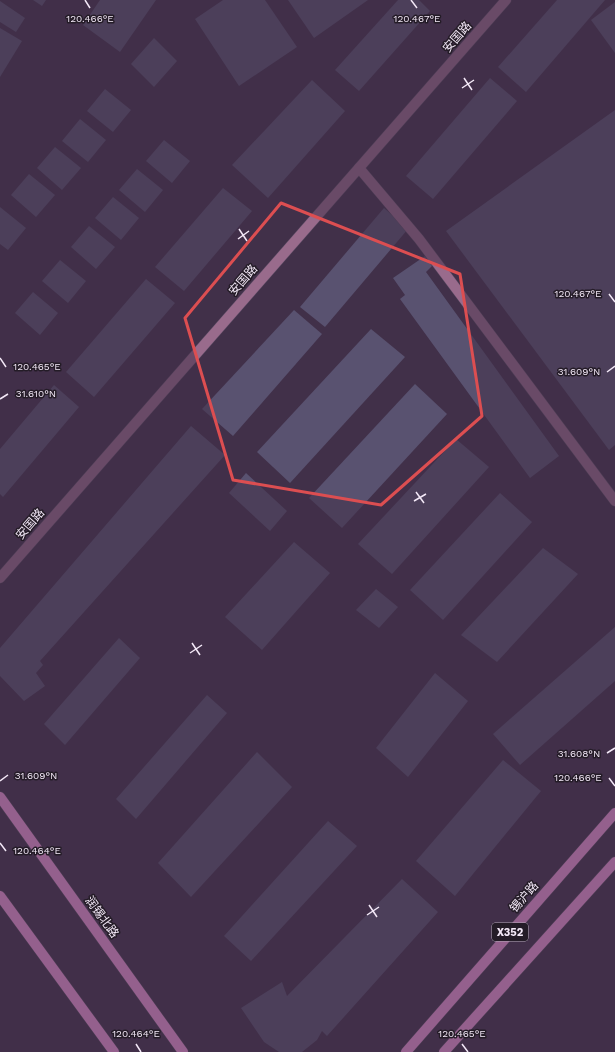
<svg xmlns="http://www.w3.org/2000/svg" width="615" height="1052" font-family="'Work Sans','Noto Sans SC',sans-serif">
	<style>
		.building { fill: #595270 }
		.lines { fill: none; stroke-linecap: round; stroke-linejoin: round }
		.minor-casing { stroke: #5d4d65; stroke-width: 11 }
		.major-casing { stroke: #5d4d65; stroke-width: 11 }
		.minor { stroke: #996b8c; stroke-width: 10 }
		.major { stroke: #f99be0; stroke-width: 10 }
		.marked { fill: none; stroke: #dc4e51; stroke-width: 3; stroke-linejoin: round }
		.ticks { fill: none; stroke: #f3e8f7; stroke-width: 1.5 }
		.labels { text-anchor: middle; stroke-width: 3; stroke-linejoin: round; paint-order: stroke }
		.shield { fill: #241c27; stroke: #b5abb9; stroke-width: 1 }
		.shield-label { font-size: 11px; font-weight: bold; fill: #f3e8f7 }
		.street-label { font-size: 12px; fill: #f3e8f7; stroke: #241c27 }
		.ticks-label { font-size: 10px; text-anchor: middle; fill: #f3e8f7; stroke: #241c27; stroke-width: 3; stroke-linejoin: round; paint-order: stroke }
	</style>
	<rect width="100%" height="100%" fill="#413049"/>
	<g class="building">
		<path d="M 33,0 L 46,0 L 42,6 Z"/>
		<path d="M 100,0 L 156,0 L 120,52 L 83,25 Z"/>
		<path d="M 223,0 L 265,0 L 297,47 L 239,86 L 195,19 Z"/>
		<path d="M 288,0 L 368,0 L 314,38 Z"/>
		<path d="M 398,0 L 419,0 L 430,11 L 359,91 L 335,70 Z"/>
		<path d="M 557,0 L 605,0 L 526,92 L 498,67 Z"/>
		<path d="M 0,1 L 25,18 L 16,32 L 0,22 Z"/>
		<path d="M 615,2 L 615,53 L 591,20 Z"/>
		<path d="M 0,28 L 22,41 L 0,77 Z"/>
		<path d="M 154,38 L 177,61 L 154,87 L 131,64 Z"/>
		<path d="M 490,78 L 517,101 L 433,199 L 406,176 Z"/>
		<path d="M 312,80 L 345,111 L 268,198 L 232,165 Z"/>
		<path d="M 105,89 L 131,110 L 113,132 L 87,111 Z"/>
		<path d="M 615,110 L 615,445 L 609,450 L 446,231 Z"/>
		<path d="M 80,119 L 106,140 L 88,162 L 62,141 Z"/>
		<path d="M 164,140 L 190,161 L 172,183 L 146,161 Z"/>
		<path d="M 55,147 L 81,168 L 62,190 L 37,168 Z"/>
		<path d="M 137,169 L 163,190 L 145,212 L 119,190 Z"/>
		<path d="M 29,174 L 55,195 L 36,217 L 11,195 Z"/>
		<path d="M 223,188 L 252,211 L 184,291 L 155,267 Z"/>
		<path d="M 113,197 L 139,218 L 121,240 L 95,218 Z"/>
		<path d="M 0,207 L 26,228 L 8,250 L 0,244 Z"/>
		<path d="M 384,208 L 408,229 L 325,327 L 300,307 Z"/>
		<path d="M 89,226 L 115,247 L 96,269 L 71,247 Z"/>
		<path d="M 425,256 L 432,266 L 426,272 L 559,456 L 530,478 L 400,299 L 405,295 L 393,278 Z"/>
		<path d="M 60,260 L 86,281 L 68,303 L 42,281 Z"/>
		<path d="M 146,279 L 175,303 L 94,397 L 66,372 Z"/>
		<path d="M 33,292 L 58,313 L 40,335 L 15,313 Z"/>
		<path d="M 294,310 L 322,334 L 233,436 L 202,409 Z"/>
		<path d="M 371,329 L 405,357 L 290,483 L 257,452 Z"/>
		<path d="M 415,384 L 447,414 L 342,528 L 309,498 Z"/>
		<path d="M 54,385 L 79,407 L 3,497 L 0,494 L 0,449 Z"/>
		<path d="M 191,426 L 225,455 L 40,661 L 43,665 L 36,673 L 45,686 L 24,701 L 0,676 L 0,648 Z"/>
		<path d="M 456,439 L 489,467 L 392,574 L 358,544 Z"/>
		<path d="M 246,473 L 287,511 L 270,531 L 229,493 Z"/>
		<path d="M 500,493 L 532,522 L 443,620 L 410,590 Z"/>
		<path d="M 294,542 L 330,573 L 262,650 L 225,617 Z"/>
		<path d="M 543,548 L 578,574 L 497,662 L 461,635 Z"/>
		<path d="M 376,589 L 398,607 L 379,628 L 356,610 Z"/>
		<path d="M 615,627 L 615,681 L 520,765 L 493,734 Z"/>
		<path d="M 119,638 L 140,658 L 65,745 L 44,724 Z"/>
		<path d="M 435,673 L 468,701 L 408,777 L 376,748 Z"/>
		<path d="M 207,695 L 227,713 L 136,819 L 116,799 Z"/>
		<path d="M 257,752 L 292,787 L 191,897 L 158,863 Z"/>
		<path d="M 503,760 L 541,791 L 455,896 L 416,861 Z"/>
		<path d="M 328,821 L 357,846 L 251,961 L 224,936 Z"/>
		<path d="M 402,879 L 438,912 L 327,1036 L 322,1031 L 317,1040 L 302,1052 L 279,1052 L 264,1042 L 241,1008 L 282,982 L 287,996 Z"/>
	</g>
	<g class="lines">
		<defs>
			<g id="minor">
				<path d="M 359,168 L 419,239 L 615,501"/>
				<path d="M 0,578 L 506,0"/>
			</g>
			<g id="major">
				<path d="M 0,797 L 183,1052"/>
				<path d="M 0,896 L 114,1052"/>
				<path d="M 406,1052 L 615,813"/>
				<path d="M 444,1052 L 615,862"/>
			</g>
		</defs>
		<use href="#minor" class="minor-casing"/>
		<use href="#major" class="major-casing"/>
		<use href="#minor" class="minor"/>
		<use href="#major" class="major"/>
	</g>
	<path d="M0 0H615V1052H0ZM 281,203 L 460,274 L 482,416 L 381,505 L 233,480 L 185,318 Z" fill="#413049" fill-opacity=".55" fill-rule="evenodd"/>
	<path class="marked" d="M 281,203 L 460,274 L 482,416 L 381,505 L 233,480 L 185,318 Z"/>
	<path class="ticks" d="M 85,0 L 90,8M 411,0 L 417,8M 464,78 L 472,90M 462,88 L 474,80M 239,229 L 247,241M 238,239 L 249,231M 609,294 L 615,302M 0,358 L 6,367M 607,372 L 615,366M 0,399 L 8,394M 416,492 L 424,503M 414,501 L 426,494M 192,643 L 200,655M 190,653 L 202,645M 607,753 L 615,748M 609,778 L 615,786M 0,781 L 8,775M 0,843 L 6,851M 369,905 L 377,917M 367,915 L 379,907M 136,1044 L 141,1052M 462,1044 L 468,1052"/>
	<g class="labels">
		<rect class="shield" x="492" y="923" width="36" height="18" rx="3"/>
		<g class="shield-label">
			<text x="510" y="936">X352</text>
		</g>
		<g class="street-label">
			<text transform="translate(457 37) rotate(-49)" y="4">安国路</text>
			<text transform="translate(243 280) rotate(-49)" y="4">安国路</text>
			<text transform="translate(30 524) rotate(-49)" y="4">安国路</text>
			<text transform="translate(524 897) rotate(-49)" y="4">锡沪路</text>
			<text transform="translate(102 917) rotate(54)" y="4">润锡北路</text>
		</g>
	</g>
	<g class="ticks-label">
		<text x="90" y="22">120.466°E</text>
		<text x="417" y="22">120.467°E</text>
		<text x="578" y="297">120.467°E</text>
		<text x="37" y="370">120.465°E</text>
		<text x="579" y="375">31.609°N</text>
		<text x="36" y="397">31.610°N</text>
		<text x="579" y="757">31.608°N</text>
		<text x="36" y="779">31.609°N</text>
		<text x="578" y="781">120.466°E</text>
		<text x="37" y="854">120.464°E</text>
		<text x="136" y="1037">120.464°E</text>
		<text x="462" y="1037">120.465°E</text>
	</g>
</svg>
